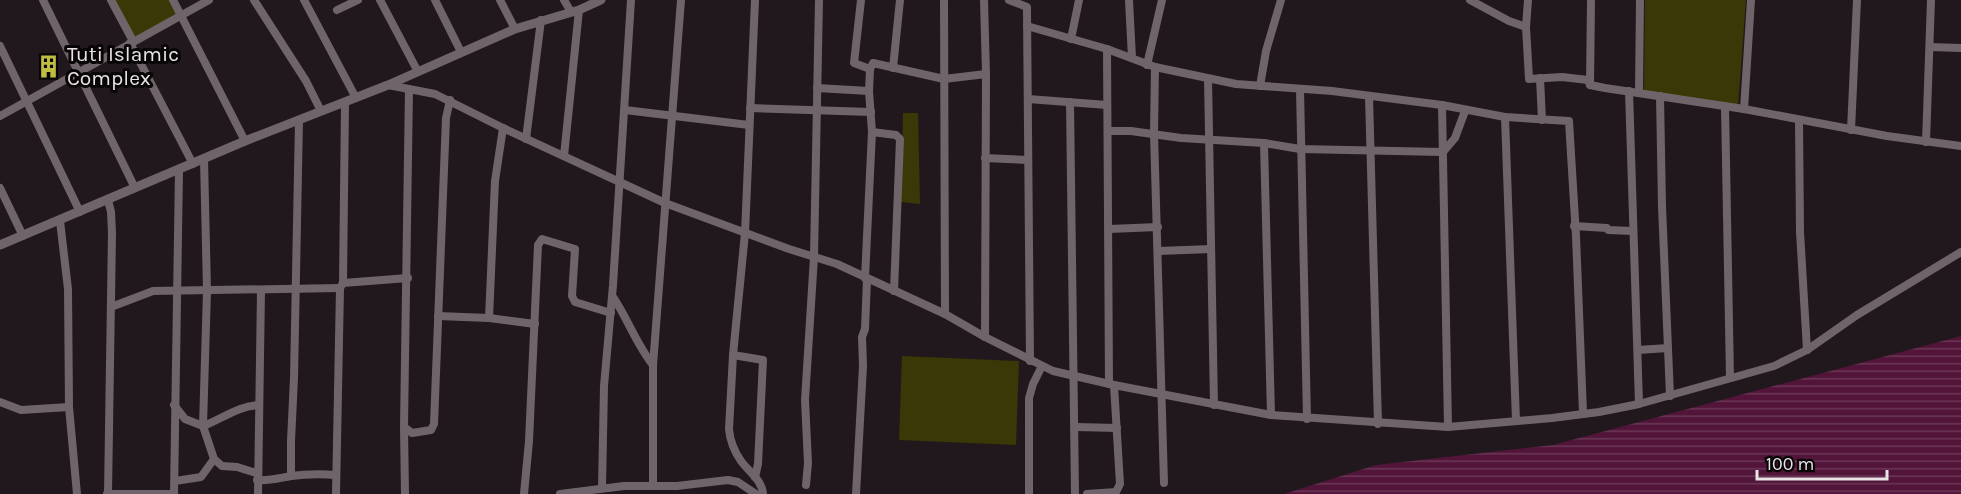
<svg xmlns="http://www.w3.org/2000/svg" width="1961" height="494" font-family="Karla,sans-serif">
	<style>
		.park { fill: #393806 }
		.water { fill: url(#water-rules) }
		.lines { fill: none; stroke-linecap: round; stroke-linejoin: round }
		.minor { stroke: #6f6469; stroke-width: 8 }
		.tertiary { stroke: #6f6469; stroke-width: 9 }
		.labels { text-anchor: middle; stroke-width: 6; stroke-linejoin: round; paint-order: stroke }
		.poi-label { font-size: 21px; fill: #e9e3e5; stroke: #080506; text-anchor: start }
	</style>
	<defs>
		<pattern id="water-rules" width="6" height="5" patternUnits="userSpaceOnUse" patternTransform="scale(1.5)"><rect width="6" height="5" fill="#521539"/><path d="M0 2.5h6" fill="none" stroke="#6b3756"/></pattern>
	</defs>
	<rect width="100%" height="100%" fill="#20181c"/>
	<g class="park">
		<path d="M 115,0 L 170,0 L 178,14 L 134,38 Z"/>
		<path d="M 1645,0 L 1746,0 L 1738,106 L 1644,91 Z"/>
		<path d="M 903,113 L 918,113 L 920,204 L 901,202 Z"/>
		<path d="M 902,356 L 1019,361 L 1016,445 L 899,440 Z"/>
	</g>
	<path class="water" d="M 1961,336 L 1961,494 L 1284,494 L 1376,465 L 1553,445 Z"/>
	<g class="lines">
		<g class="minor">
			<path d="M 43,0 L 135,188"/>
			<path d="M 111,0 L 133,41"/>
			<path d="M 173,0 L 245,141"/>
			<path d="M 254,0 L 306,81 L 321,111"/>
			<path d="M 304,0 L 356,98"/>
			<path d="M 380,0 L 417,70"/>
			<path d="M 435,0 L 461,52"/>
			<path d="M 500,0 L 515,29"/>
			<path d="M 564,0 L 571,12"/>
			<path d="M 755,0 L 745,233 L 733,355 L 729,429 C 730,441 734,451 741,461 C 749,472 762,480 763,494"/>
			<path d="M 861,0 L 854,63 L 870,69 L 873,63 L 944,79 L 986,74"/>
			<path d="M 944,0 L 945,314"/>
			<path d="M 984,0 L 986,74 L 985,337"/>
			<path d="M 1009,0 L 1027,7 L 1027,12 L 1030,361"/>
			<path d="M 1129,0 L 1132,58"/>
			<path d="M 1470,0 L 1509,21 L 1526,27"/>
			<path d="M 1528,0 L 1526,27 L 1529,79 L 1562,77 L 1588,80 L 1590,85 L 1605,88 L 1744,109 L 1887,136 L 1961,146"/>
			<path d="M 337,10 L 358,0"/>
			<path d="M 1027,26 L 1107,49 L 1155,67 L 1236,84 L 1332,91 L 1442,105 L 1505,117 L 1569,121 L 1576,236 L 1583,413"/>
			<path d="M 1071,39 L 1079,0"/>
			<path d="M 130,43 L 193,164"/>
			<path d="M 0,46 L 80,212"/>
			<path d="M 1930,47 L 1961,48"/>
			<path d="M 1107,49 L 1109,384"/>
			<path d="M 1147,65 L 1162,0"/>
			<path d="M 1155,67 L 1154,133 L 1164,483"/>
			<path d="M 893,68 L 900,0"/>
			<path d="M 1540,78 L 1542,120"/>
			<path d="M 1208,79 L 1214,405"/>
			<path d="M 388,85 L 435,94 L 503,128 L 665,203 L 789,249 L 837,264 L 945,314 L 985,337 L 1053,371 L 1114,385 L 1271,415 L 1448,427 L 1552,418 L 1599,412 L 1639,404 L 1774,366 L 1807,350 L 1857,315 L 1961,252"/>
			<path d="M 1590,85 L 1591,0"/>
			<path d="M 1260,86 L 1266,51 L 1281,0"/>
			<path d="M 817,88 L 869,91"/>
			<path d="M 1300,89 L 1307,419"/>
			<path d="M 1629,91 L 1639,404"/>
			<path d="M 1639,93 L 1640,0"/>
			<path d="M 1369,96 L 1378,424"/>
			<path d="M 1660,96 L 1662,206 L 1670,396"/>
			<path d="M 1028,99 L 1107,105"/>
			<path d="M 1070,102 L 1075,494"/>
			<path d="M 1442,105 L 1448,427"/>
			<path d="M 1725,107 L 1730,378"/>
			<path d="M 750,108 L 871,112"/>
			<path d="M 1744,109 L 1751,0"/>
			<path d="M 625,110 L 749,125"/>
			<path d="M 0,116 L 209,0"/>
			<path d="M 1505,117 L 1516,421"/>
			<path d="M 1799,120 L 1800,232 L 1807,350"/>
			<path d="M 1851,130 L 1857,0"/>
			<path d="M 1108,131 L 1131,131 L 1181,138 L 1264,143 L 1300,149 L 1443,152 L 1455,138 L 1465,111"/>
			<path d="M 872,132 L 896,135 L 900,139 L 894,291"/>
			<path d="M 526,139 L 541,20"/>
			<path d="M 1926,142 L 1931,0"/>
			<path d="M 1264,143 L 1271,415"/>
			<path d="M 564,156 L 579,10"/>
			<path d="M 985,158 L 1028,160"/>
			<path d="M 204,159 L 207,291 L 203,426 C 222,419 238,406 258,405"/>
			<path d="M 0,188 L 23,236"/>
			<path d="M 108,200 L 111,212 L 112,233 L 108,494"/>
			<path d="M 60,221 L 68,289 L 69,407 L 77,494"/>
			<path d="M 1574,226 L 1607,228 L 1608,230 L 1633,231"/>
			<path d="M 1109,229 L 1158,227"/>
			<path d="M 1158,251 L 1211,249"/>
			<path d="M 865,278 L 872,132 L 869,91 L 870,69"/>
			<path d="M 343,283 L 408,278"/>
			<path d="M 613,297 C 628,319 636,344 653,365"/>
			<path d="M 111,307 L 153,291 L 340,288"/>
			<path d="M 438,316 L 489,318 L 535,324"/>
			<path d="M 489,318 L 495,181 L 503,128"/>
			<path d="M 1638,350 L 1668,348"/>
			<path d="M 733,355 L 763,360 L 758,464 L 755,477"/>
			<path d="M 0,402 L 21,410 L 69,407"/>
			<path d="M 174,405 L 185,419 L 203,426 L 214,459 L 222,466 L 237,467 L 256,473"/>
			<path d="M 404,427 L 412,433 L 431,430 L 434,424 L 446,118 L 450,100"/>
			<path d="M 1076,427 L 1117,428"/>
			<path d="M 291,476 L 291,441 L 294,378 L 299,120"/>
			<path d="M 257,480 C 270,481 279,478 291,476 C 306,474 321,474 336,475"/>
			<path d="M 175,481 L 201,477 L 214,459"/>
			<path d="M 653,484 L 653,365 L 681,0"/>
			<path d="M 806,485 L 808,463 L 805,400 L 814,257 L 819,0"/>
			<path d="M 602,488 L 604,386 L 613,285 L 631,0"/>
			<path d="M 107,494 L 174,494"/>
			<path d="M 174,494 L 179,170"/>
			<path d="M 258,494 L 261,290"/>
			<path d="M 336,494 L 340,288 L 343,283 L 345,103"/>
			<path d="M 405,494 L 404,427 L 409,89"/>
			<path d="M 524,494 L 529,441 L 538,245 L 542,239 L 575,249 L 572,296 L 575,302 L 611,313"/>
			<path d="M 560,494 L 624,486 L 677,486 L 728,480 L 738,482 L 756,494"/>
			<path d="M 856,494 L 863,366 L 862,337 L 865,329 L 867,279"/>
			<path d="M 1029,494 L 1029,398 L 1033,384 L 1042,366"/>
			<path d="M 1087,494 L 1116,492 L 1120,484 L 1114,385"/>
		</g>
		<path class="tertiary" d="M 0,245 L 245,141 L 388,85 L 515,29 L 579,10 L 601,0"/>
	</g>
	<defs>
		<symbol id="building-bare" viewBox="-9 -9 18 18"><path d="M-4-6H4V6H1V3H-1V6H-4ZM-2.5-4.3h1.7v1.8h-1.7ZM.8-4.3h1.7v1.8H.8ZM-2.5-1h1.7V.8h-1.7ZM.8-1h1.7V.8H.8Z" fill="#c0be41" stroke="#080506" stroke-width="2.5" paint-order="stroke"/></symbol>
	</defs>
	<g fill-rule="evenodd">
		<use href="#building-bare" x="32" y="50" width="33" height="33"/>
	</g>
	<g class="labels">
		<g class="poi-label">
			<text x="67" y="61">Tuti Islamic<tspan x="67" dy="24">Complex</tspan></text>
		</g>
	</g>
	<path d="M1757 470v9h130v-9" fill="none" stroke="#e9e3e5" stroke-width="3"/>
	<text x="1766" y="470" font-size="18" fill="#e9e3e5" stroke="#080506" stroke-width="4.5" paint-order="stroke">100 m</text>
</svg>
